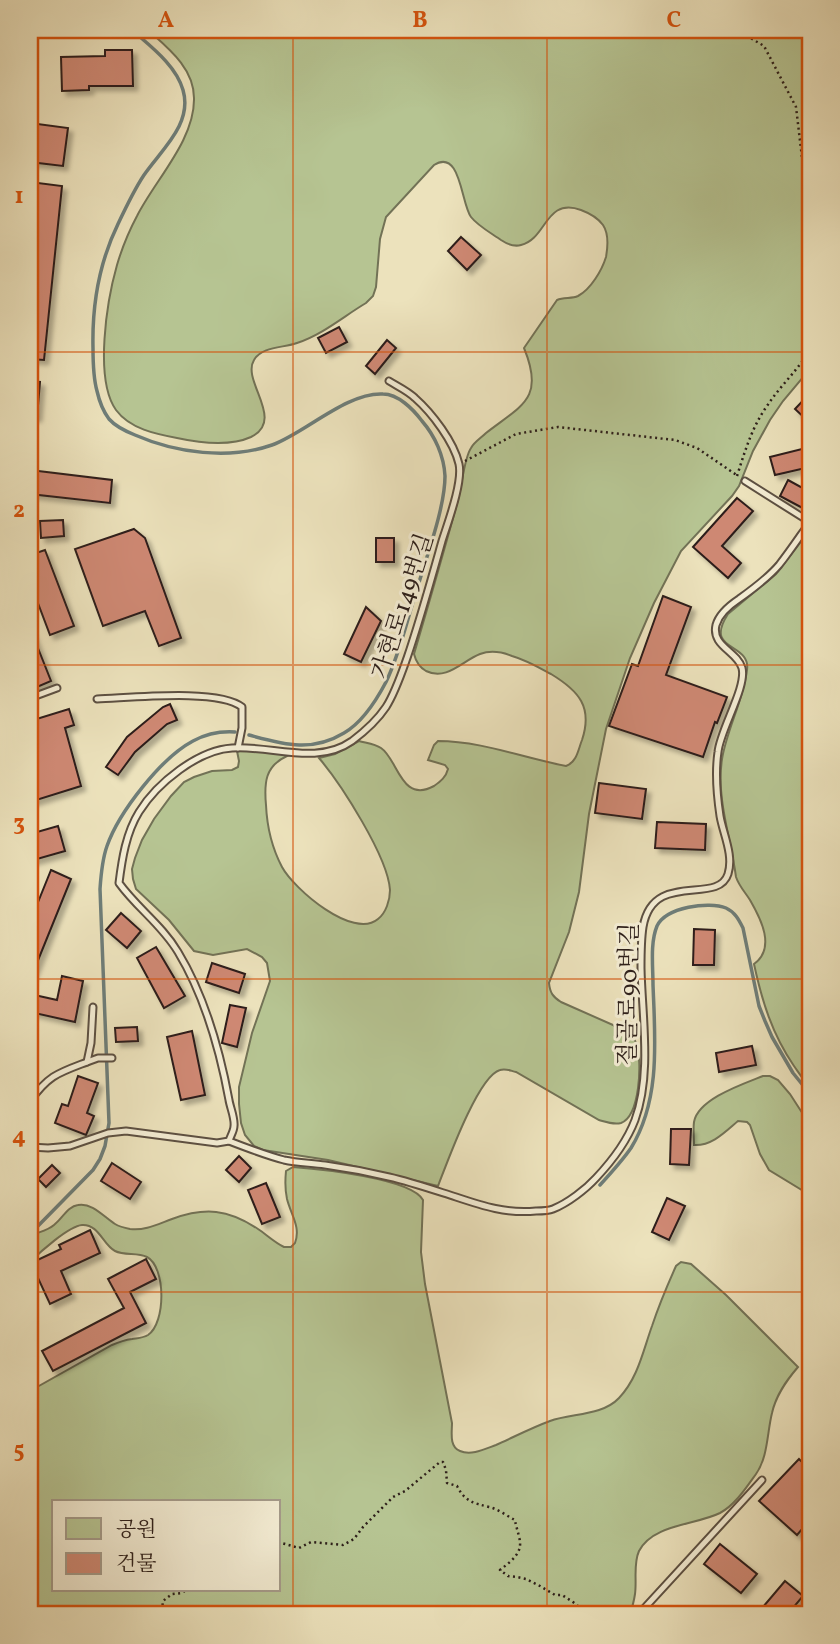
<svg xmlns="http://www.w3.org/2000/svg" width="840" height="1644" font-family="Vollkorn,'Noto Serif KR',serif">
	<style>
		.green { fill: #b6c492; stroke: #727256; stroke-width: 2; fill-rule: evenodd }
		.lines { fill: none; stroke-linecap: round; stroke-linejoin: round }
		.stream { stroke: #6e7d78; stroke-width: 3.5 }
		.building { fill: #ce8873; stroke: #2d1f1a; stroke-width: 2; filter: url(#shadow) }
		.service-casing { stroke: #5d5042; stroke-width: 9 }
		.path { stroke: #2d1f1a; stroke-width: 2.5; stroke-dasharray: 2 3.5; stroke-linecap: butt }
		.service { stroke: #f3ecd3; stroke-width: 5 }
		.grid { fill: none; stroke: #d5530d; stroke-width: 2; stroke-opacity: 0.55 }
		.labels { text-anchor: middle; stroke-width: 6; stroke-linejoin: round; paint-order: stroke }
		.street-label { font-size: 24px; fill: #2d1f1a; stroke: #f3ecd3 }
		.neatline { fill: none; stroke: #d5530d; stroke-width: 2.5 }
		.grid-label { font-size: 23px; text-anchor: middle; font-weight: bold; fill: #d5530d }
	</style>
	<defs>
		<filter id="shadow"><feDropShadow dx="4.5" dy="4.5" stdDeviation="2" flood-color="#0004"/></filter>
	</defs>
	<rect width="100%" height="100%" fill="#ece2bc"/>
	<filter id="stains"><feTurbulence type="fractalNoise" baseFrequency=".00286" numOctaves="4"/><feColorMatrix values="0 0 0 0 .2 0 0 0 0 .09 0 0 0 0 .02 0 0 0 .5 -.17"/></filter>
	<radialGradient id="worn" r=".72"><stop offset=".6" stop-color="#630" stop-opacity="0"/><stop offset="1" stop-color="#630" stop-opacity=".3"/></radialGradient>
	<g class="green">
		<path d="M 148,30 L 810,30 L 810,369 L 783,401 L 770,420 L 753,451 L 739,486 L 732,496 L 681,551 L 654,603 L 630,658 L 606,729 L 589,814 L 579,892 L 569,932 L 549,983 C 550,993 553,997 561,1002 L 622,1029 C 629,1033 635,1038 637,1045 C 642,1063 640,1116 621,1123 C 613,1125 606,1122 599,1120 L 516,1072 C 511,1071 506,1068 500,1070 C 478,1076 447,1163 438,1186 L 328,1160 L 263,1150 L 254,1146 L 245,1135 L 241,1123 L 239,1104 L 239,1087 L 252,1033 L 270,981 L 267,963 L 262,957 L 247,949 L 213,955 L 194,951 L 169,920 L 136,889 L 133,879 L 132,869 L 135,858 L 142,840 L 154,819 L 171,796 L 184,782 L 194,777 L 212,771 L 232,770 L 238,767 L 239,761 L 237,751 C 252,748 273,749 287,756 C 265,766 264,783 266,805 C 267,827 272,848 282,867 C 294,889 353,940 378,919 C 386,913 390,900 390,890 C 388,857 341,784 319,758 L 335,754 L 359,741 C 366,743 375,744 381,748 C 398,759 401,804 434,786 C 441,781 446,777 448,769 L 445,765 L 428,760 L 434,745 L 438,741 C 481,741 524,758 566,766 C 577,762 578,750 582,740 C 593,707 579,691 551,674 C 538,667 526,660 512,656 C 502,652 491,650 480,654 C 462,661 447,681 426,671 C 419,667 416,662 414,654 C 429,603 444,551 458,500 C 462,486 464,458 471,448 C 474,442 481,438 486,433 C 522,405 545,399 524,348 L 557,300 C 564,297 572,299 578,296 C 591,289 602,270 606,257 C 608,246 609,234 603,225 C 598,218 589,213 581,210 C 545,197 547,239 521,245 C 514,247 507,244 501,240 C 491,233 478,226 471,217 C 461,204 461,148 434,165 L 386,217 L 380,239 L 376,287 L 373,296 L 366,303 C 344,316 322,335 297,343 C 284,348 262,346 254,360 C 241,381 286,420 251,437 C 229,447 200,443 177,438 C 156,434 130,429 116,410 C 94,379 107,300 117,265 C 122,248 129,231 137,216 C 155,180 195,140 194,98 C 194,68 168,48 148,30 Z"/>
		<path d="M 810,530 L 810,1087 C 804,1081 799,1073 794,1066 C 772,1034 762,1001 754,964 C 776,948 761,919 750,900 C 745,892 739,886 736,877 C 731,838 716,799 722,759 C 727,729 743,701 747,670 C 751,642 703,652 728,614 L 776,574 Z"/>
		<path d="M 763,1076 L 770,1076 L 778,1080 L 790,1094 L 810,1125 L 810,1195 L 769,1170 L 760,1154 L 750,1125 L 747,1122 L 738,1121 C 725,1132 712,1146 694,1145 C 694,1138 693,1129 694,1122 C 698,1099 743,1084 763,1076 Z"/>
		<path d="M 293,1167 C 319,1169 411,1178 423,1200 L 421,1252 L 425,1284 L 452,1423 C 452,1432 449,1447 460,1451 C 471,1456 485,1449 496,1445 C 514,1437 531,1428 550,1421 C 572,1413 602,1416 619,1398 C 638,1378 643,1351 652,1326 C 659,1305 667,1286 676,1266 L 681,1262 L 691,1264 L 726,1295 L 798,1367 C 786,1381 776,1395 772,1413 C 767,1433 768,1457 756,1474 C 746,1488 735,1505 720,1513 C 696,1525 653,1524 639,1551 C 633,1564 637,1580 635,1594 C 634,1601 632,1608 630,1614 L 30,1614 L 30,1391 L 112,1345 C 119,1342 125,1340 132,1339 C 138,1338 143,1338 148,1335 C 166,1323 166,1267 147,1257 C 137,1252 125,1256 115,1251 C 103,1245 99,1224 82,1225 C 69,1226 40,1252 30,1262 L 30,1236 C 38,1232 47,1231 54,1225 C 62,1219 68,1206 78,1205 C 92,1202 105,1218 115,1224 C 120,1227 125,1228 130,1229 C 145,1231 158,1224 172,1219 C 205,1207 228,1209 258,1229 C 267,1235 274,1242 284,1247 L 291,1247 L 295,1243 C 301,1227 291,1215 287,1199 C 285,1190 285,1181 286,1171 ZM 278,1502 L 278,1590 L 54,1590 L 54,1502 Z"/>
	</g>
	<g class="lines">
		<g class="stream">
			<path d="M 132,30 C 150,46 176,65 183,90 C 193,124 161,150 144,175 C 134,190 126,207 118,224 C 99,263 92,305 93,348 C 93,362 93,377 97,391 C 99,400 103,411 109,419 C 116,427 125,431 135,435 C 176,453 229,460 272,445 C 305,433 347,392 383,394 C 398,394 413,409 422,421 C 435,436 444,456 445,476 C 445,508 426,558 417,589 C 407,620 400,653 386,682 C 376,701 363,722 344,733 C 311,753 283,744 249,735"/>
			<path d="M 600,1185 C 611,1173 622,1161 631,1148 C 661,1099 655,1039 653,985 C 653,966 650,943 657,926 C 666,907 709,901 726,908 C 735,912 739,920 743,928 L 759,1006 L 765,1021 L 772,1037 L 793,1073 L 810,1094"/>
			<path d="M 35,1229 L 93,1170 L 100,1159 L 105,1146 L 109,1123 L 100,889 C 101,874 102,860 107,846 C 119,812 161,758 193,741 C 206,734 220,731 235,732"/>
		</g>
	</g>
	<g class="building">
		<path d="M 105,50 L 132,50 L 133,86 L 89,86 L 89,90 L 62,91 L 61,57 L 105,56 Z"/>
		<path d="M 30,123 L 68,128 L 63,166 L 30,162 Z"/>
		<path d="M 30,182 L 62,186 L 44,360 L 30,359 Z"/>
		<path d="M 461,237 L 481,255 L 467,270 L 448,251 Z"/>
		<path d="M 339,327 L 347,342 L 326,353 L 318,338 Z"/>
		<path d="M 387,340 L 396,348 L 375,374 L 366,366 Z"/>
		<path d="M 30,381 L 40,382 L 37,417 L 30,417 Z"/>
		<path d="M 810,393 L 810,423 L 795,409 Z"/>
		<path d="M 810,447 L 810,467 L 775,475 L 770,457 Z"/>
		<path d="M 30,470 L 112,480 L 110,503 L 30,494 Z"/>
		<path d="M 788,480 L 810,492 L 810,512 L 780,496 Z"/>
		<path d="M 737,498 L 753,511 L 722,546 L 741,563 L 728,578 L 693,547 Z"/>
		<path d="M 63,520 L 64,536 L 41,538 L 40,521 Z"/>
		<path d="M 134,529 L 145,538 L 181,638 L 159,646 L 145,611 L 103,626 L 75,549 Z"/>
		<rect x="376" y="538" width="18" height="24"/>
		<path d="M 45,550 L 74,626 L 50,635 L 30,582 L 30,555 Z"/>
		<path d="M 663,596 L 691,607 L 666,675 L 727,697 L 717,723 L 715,722 L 703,757 L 609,726 L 632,664 L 638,666 Z"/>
		<path d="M 366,607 L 381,621 L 361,662 L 344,654 Z"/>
		<path d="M 30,628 L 51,681 L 30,690 Z"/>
		<path d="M 170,704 L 177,720 L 167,724 L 135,752 L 118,775 L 106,767 L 127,737 L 163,707 Z"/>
		<path d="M 69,709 L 74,725 L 65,728 L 81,786 L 30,802 L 30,721 Z"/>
		<path d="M 599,783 L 646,789 L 642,819 L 595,813 Z"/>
		<path d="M 657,822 L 706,824 L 705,850 L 655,848 Z"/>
		<path d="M 58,826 L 65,851 L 30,861 L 30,834 Z"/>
		<path d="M 51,870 L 71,879 L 30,980 L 30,922 Z"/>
		<path d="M 121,913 L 141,931 L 127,948 L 106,930 Z"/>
		<path d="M 694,929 L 715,930 L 714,965 L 693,965 Z"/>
		<path d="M 156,947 L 185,996 L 164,1008 L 137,958 Z"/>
		<path d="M 212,963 L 245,974 L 239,993 L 206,982 Z"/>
		<path d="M 62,976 L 83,981 L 75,1022 L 30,1012 L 30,994 L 57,1000 Z"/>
		<path d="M 230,1005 L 246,1008 L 237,1047 L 222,1043 Z"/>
		<path d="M 137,1027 L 138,1041 L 116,1042 L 115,1028 Z"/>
		<path d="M 192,1031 L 205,1095 L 181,1100 L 167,1037 Z"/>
		<path d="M 752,1046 L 756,1065 L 719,1072 L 716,1053 Z"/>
		<path d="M 78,1076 L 98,1083 L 87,1113 L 94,1116 L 86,1135 L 55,1123 L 62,1104 L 68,1106 Z"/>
		<path d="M 671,1129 L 691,1129 L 689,1165 L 670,1164 Z"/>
		<path d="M 239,1156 L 251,1168 L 239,1182 L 226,1170 Z"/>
		<path d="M 112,1163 L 141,1182 L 130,1199 L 101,1181 Z"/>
		<path d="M 52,1165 L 60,1173 L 46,1187 L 38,1179 Z"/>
		<path d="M 266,1183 L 280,1217 L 262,1224 L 248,1190 Z"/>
		<path d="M 667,1198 L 685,1206 L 669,1240 L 652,1232 Z"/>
		<path d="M 90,1230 L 100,1253 L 61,1271 L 71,1294 L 50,1304 L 31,1263 L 61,1249 L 59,1245 Z"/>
		<path d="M 146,1259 L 156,1279 L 130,1292 L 146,1323 L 53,1371 L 42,1351 L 124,1308 L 108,1279 Z"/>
		<path d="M 799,1459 L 810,1470 L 810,1520 L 797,1535 L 759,1501 Z"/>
		<path d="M 720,1544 L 757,1574 L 741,1593 L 704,1564 Z"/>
		<path d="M 785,1581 L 803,1596 L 788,1614 L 757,1614 Z"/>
	</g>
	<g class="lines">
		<defs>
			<g id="service">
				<path d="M 745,481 L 810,522"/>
				<path d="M 30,698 L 57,688"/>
				<path d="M 97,699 C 129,698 219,688 242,707 L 242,728 L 238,748"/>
				<path d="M 87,1062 L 98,1058 L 112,1058"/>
				<path d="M 30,1101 C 49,1075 58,1073 87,1062 L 91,1043 L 93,1007"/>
				<path d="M 229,1141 C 247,1148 265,1155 284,1160 C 298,1163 312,1163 325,1165 C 347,1168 368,1172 389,1177 C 411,1182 434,1190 456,1197 C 483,1206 507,1214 536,1211 C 541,1211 548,1211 553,1209 C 568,1203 586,1189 596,1178 C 612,1161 627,1141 635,1120 C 652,1074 642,1016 641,968 C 641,955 641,940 643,927 C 653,869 718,906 728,874 C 734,855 723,834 720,816 C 717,796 715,772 718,752 C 720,730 747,687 742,668 C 737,651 711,646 716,625 C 719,614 730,605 739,599 C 753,589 768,578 779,565 C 790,551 800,536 810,522"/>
				<path d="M 30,1147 L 48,1148 L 70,1146 L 108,1133 L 126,1131 L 217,1143 L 229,1141 C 230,1137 234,1131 234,1126 C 235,1118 230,1107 229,1100 C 220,1051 204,995 178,952 C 162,925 137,908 119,883 C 122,859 126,833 139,812 C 157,783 198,750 232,748 C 271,745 317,766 352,741 C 364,732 378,719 386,707 C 395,693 401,675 407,658 C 420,620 431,580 442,541 C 448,522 463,482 459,464 C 454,442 432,413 415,398 C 408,391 397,386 389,381"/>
				<path d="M 639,1614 L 762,1480"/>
			</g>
		</defs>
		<use href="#service" class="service-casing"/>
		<g class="path">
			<path d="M 737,30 L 764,46 L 796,107 L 810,225"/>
			<path d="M 465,461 L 516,434 L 558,427 L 675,440 L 697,448 L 738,476"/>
			<path d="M 737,476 C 745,451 752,427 767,406 C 780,386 798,370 810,350"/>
			<path d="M 278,1542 L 299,1548 L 311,1542 L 343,1545 L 354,1539 L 363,1527 L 393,1497 L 405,1491 L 440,1462 L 443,1462 L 446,1470 L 447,1483 L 457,1486 C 465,1502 474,1503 489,1507 C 498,1509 507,1516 515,1520 C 516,1527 518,1531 519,1537 C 524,1553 511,1561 500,1570 L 508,1576 L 517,1577 L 526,1579 L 540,1586 L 555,1595 L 562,1595 L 573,1602 L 588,1614"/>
			<path d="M 157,1614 L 162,1610 L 163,1601 L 172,1594 L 182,1593 L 186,1590"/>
		</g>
		<use href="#service" class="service"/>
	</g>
	<path class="grid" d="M 293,30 L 293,1614M 547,30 L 547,1614M 30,352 L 810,352M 30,665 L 810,665M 30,979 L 810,979M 30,1292 L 810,1292"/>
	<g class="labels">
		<g class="street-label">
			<text transform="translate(402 606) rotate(-72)" y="8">가현로149번길</text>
			<text transform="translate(628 994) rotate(-89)" y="8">절골로90번길</text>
		</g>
	</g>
	<rect width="840" height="1644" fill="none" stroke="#ece2bc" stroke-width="77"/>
	<rect x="52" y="1500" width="228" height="91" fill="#f3ecd3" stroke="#a49a89" stroke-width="2"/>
	<rect x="66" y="1518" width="35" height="21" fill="#b6c492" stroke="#a49a89" stroke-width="2"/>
	<text x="116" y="1536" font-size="21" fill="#2d1f1a">공원</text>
	<rect x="66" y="1553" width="35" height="21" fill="#ce8873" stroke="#a49a89" stroke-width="2"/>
	<text x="116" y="1570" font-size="21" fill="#2d1f1a">건물</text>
	<rect x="38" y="38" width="764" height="1568" class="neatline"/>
	<g class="grid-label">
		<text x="166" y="27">A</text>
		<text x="420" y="27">B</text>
		<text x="674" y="27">C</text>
		<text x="19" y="203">1</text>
		<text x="19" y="517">2</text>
		<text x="19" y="830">3</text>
		<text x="19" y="1143">4</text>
		<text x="19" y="1457">5</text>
	</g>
	<rect width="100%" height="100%" filter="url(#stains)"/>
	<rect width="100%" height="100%" fill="url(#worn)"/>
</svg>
